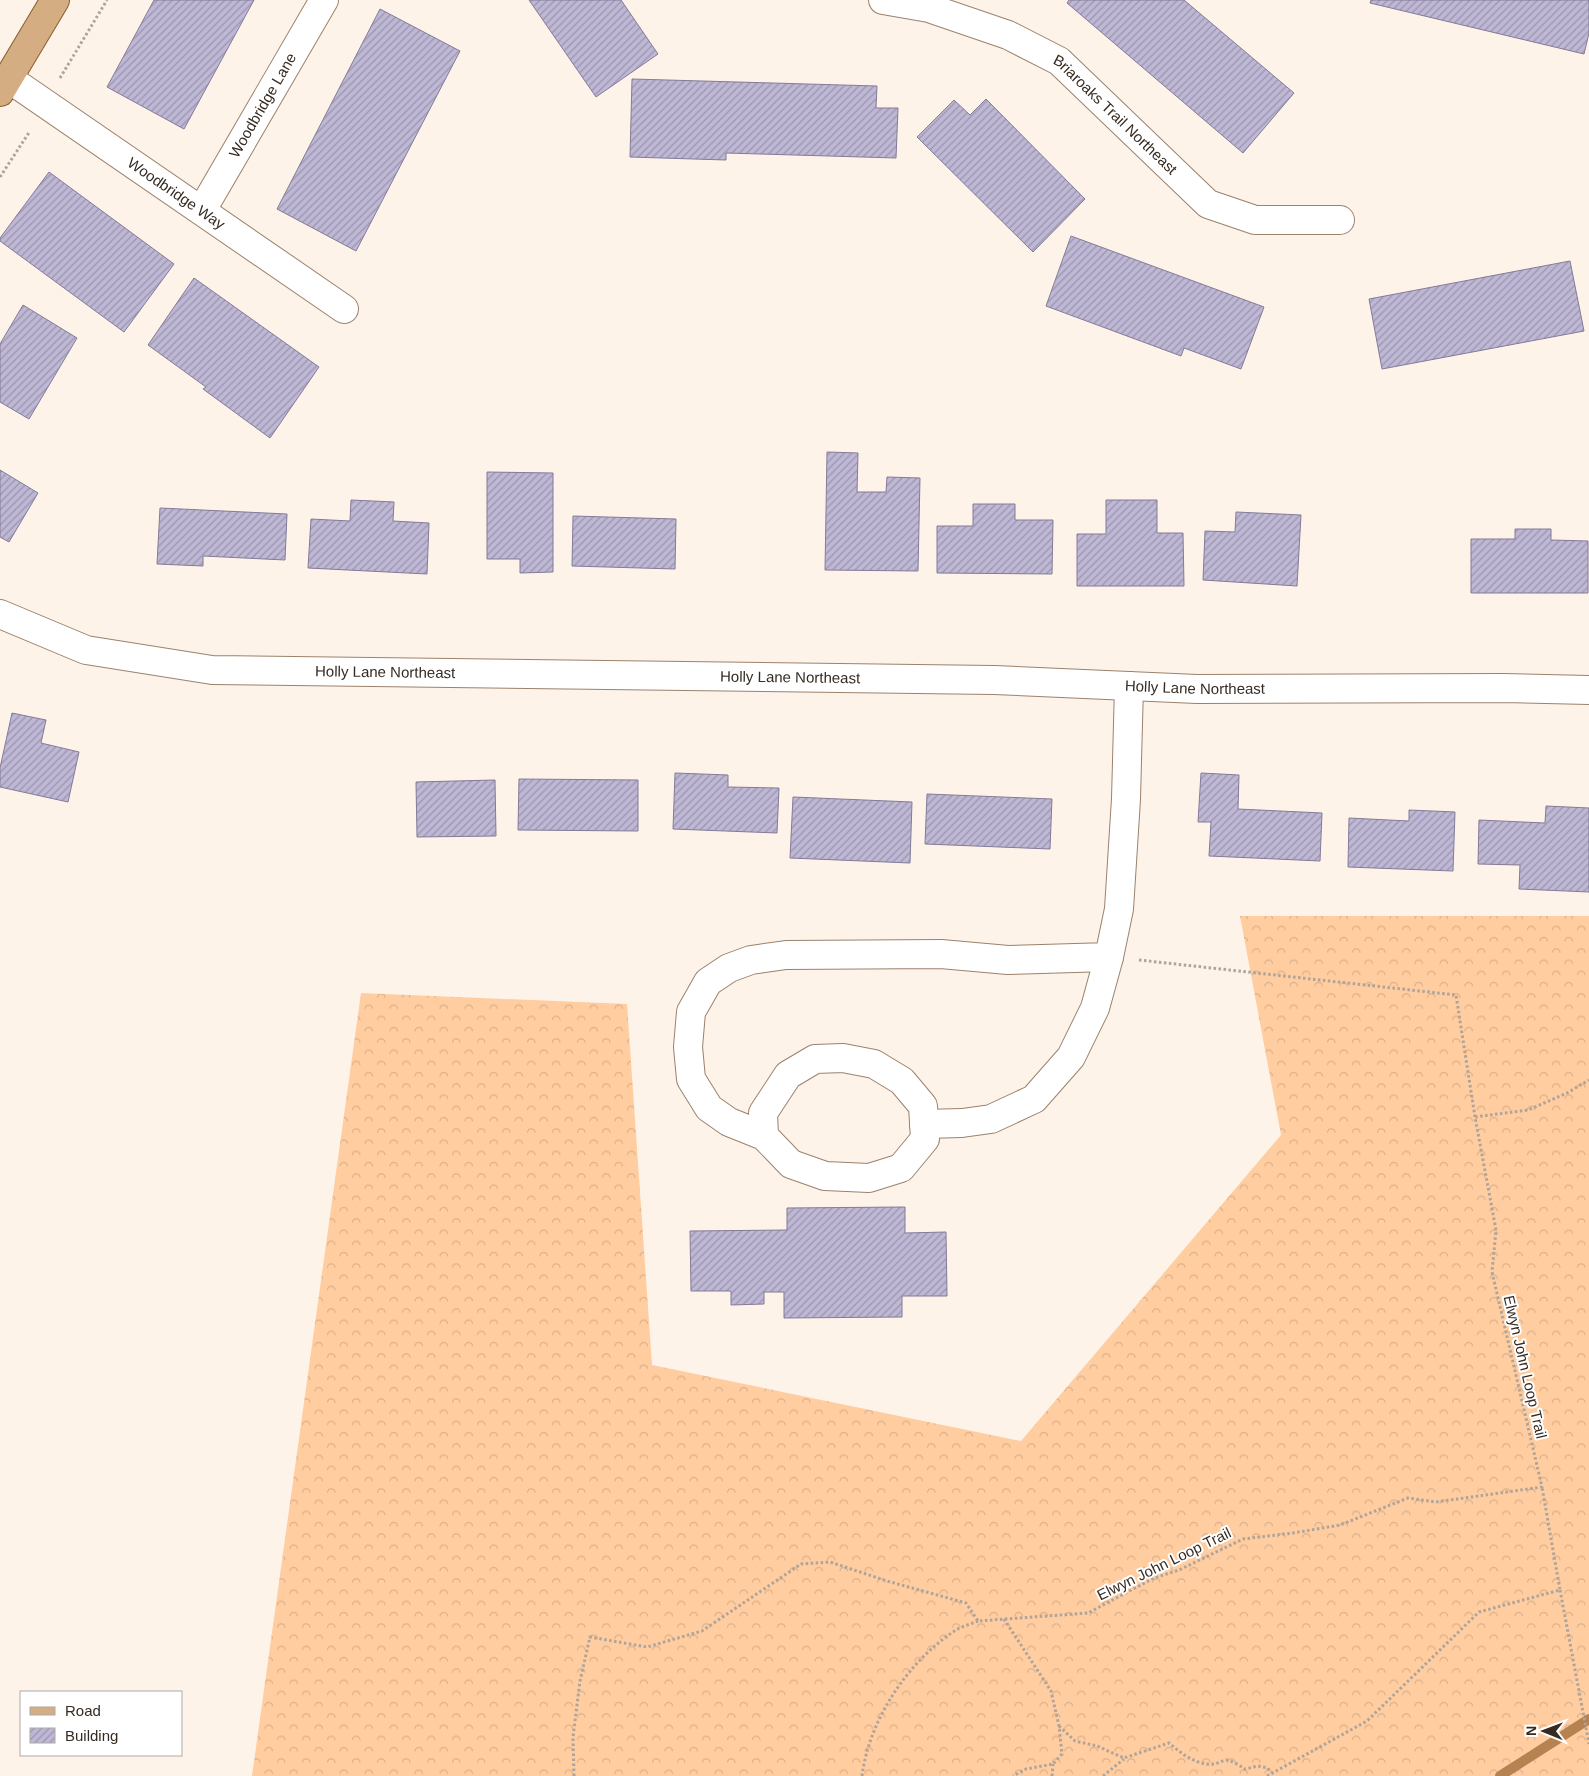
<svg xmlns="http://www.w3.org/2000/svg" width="1589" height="1776" font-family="Helvetica,sans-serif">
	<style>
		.forest { fill: url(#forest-crowns) }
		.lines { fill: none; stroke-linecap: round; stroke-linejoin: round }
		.stream { stroke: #b68251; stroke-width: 10 }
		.building { fill: url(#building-hatch); stroke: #837b98 }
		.minor-casing { stroke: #9b826c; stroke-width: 30 }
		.major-casing { stroke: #8a5c2b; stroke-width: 30 }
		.path { stroke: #aea49a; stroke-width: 3; stroke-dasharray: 2.5 2.5; stroke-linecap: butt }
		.minor { stroke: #fff; stroke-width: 28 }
		.major { stroke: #d4ad83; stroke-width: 28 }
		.labels { text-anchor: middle; stroke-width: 4; stroke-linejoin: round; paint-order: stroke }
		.street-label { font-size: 15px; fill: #352b22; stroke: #fff }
	</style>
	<defs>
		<pattern id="forest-crowns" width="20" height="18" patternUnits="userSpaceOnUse" patternTransform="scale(1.25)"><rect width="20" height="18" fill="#ffcda0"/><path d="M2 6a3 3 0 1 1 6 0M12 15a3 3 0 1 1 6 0" fill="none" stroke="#dbb08a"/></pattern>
		<pattern id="building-hatch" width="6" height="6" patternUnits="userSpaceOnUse" patternTransform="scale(1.25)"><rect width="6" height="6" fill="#beb7d5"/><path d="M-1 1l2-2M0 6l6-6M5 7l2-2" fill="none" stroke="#9b95ac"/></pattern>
	</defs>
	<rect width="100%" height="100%" fill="#fef3e9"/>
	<path class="forest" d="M 1240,916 L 1589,916 L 1589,1776 L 252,1776 L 361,993 L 627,1004 L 652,1365 L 1021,1441 L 1281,1135 Z"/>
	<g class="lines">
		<path class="stream" d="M 1500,1776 L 1589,1719"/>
	</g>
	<g class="building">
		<path d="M 154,0 L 254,0 L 184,129 L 107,87 Z"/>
		<path d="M 529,0 L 621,0 L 658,54 L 596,97 Z"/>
		<path d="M 1069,0 L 1184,0 L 1294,93 L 1243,153 L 1067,3 Z"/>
		<path d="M 1371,0 L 1589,0 L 1589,33 L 1584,54 L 1370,3 Z"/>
		<path d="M 380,9 L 460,51 L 356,251 L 277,209 Z"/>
		<path d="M 632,79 L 877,86 L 876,108 L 898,108 L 896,158 L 726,153 L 726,160 L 630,157 Z"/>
		<path d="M 986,99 L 1085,199 L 1033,252 L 917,137 L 954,100 L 970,115 Z"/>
		<path d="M 49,172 L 174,264 L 124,332 L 0,241 L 0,238 Z"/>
		<path d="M 1071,236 L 1264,307 L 1241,369 L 1184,348 L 1181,356 L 1046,306 Z"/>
		<path d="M 1570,261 L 1584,331 L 1382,369 L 1369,299 Z"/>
		<path d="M 194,278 L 319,367 L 270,438 L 203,389 L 206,387 L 148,345 Z"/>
		<path d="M 23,305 L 77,338 L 29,419 L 0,402 L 0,344 Z"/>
		<path d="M 827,452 L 858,453 L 857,492 L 886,492 L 887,477 L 920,478 L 918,571 L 825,570 Z"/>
		<path d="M 0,470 L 38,493 L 9,542 L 0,537 Z"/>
		<path d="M 487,472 L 553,473 L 553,572 L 520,573 L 520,559 L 487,559 Z"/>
		<path d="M 351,500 L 394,502 L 393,521 L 429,523 L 427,574 L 308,568 L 311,519 L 350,521 Z"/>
		<path d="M 1106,500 L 1157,500 L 1157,533 L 1183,533 L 1184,586 L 1077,586 L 1077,534 L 1106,534 Z"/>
		<path d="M 973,504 L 1015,504 L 1015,520 L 1053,520 L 1052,574 L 937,573 L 937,526 L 973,526 Z"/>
		<path d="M 160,508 L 287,514 L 285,560 L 203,556 L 203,566 L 157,564 Z"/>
		<path d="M 1236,512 L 1301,515 L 1297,586 L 1203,580 L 1205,531 L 1235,532 Z"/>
		<path d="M 573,516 L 676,519 L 675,569 L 572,566 Z"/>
		<path d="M 1515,529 L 1551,529 L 1551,540 L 1588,541 L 1588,593 L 1471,593 L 1471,539 L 1515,539 Z"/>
		<path d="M 12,713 L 46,720 L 41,743 L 79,752 L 68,802 L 0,787 L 0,768 Z"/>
		<path d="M 675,773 L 728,775 L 728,787 L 779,788 L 777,833 L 673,829 Z"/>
		<path d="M 1201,773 L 1239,775 L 1238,809 L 1322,813 L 1320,861 L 1209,856 L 1211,822 L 1198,822 Z"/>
		<path d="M 519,779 L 638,780 L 638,831 L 518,830 Z"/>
		<path d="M 495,780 L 496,836 L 417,837 L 416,782 Z"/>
		<path d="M 927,794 L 1052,799 L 1050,849 L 925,844 Z"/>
		<path d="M 793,797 L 912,802 L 910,863 L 790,858 Z"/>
		<path d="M 1546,806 L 1589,808 L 1589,892 L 1519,889 L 1520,865 L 1478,864 L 1479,820 L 1545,823 Z"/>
		<path d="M 1409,810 L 1455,812 L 1453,871 L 1348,867 L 1349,818 L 1409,821 Z"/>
		<path d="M 905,1207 L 905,1233 L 946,1232 L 947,1296 L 902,1296 L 902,1317 L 784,1318 L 784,1292 L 764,1292 L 764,1304 L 731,1305 L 731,1291 L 691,1291 L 690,1231 L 787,1230 L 787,1208 Z"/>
	</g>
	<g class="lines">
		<defs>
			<g id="minor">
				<path id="s1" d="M 883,0 L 929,8 L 1008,35 L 1059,61 L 1208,204 L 1255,220 L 1340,220"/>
				<path id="s2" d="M 8,78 L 344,309"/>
				<path id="s3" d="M 202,210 L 324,0"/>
				<path id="s4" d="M 0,614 L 86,650 L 212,670 L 994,680 L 1197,689 L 1503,688 L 1589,690"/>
				<path d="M 924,1124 L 962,1123 L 991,1119 L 1034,1099 L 1071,1057 L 1095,1008 L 1109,957"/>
				<path d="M 764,1136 L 763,1113 L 788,1075 L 815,1059 L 843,1058 L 874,1064 L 902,1081 L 923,1106 L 925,1139 L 901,1168 L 869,1178 L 825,1176 L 791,1164 L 764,1136 L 729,1122 L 709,1108 L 691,1079 L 688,1047 L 691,1012 L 708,982 L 729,968 L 751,960 L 786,955 L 941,954 L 1008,960 L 1109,957 L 1119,909 L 1126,799 L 1129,686"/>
			</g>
			<path id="major" d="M 0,92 L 55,0"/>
		</defs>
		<use href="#minor" class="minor-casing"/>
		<use href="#major" class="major-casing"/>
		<g class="path">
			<path d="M 60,78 L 107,0"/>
			<path d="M 0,177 L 30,131"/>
			<path d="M 1139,960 L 1456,995 L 1475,1117"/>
			<path d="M 1560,1590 L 1589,1744"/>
			<path d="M 1004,1619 L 1051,1691 L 1059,1726 L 1062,1754 L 1053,1764 L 1026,1769 L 1013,1776"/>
			<path d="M 1059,1726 L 1075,1741 L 1097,1746 L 1124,1758 L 1169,1743 C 1182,1754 1197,1766 1215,1764 C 1219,1763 1223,1760 1227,1760 C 1233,1761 1240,1766 1245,1769 L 1258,1766 L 1268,1768 L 1270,1773"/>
			<path d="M 574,1776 L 573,1737 L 580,1681 L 590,1637 L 647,1647 L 702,1631 L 801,1564 L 830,1562 L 887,1581 L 966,1603 L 978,1621 L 1088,1613 L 1154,1578 L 1179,1570 L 1243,1539 L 1293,1533 L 1340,1525 L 1408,1498 L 1436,1502 L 1542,1487 L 1492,1272 L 1496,1230 L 1475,1117 L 1528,1110 L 1567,1093 L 1589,1080"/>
			<path d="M 862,1776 C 869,1720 908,1661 956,1630 C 963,1626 971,1624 978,1621"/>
			<path d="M 1052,1776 L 1053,1764"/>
			<path d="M 1103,1776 L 1124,1759"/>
			<path d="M 1267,1776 L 1367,1721 L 1479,1612 L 1560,1590 L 1542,1487"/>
		</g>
		<use href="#minor" class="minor"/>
		<use href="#major" class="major"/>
	</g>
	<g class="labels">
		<g class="street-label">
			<text dy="5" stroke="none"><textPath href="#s3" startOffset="121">Woodbridge Lane</textPath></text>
			<text dy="5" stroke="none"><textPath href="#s1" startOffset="265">Briaroaks Trail Northeast</textPath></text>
			<text dy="5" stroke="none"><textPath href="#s2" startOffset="204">Woodbridge Way</textPath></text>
			<text dy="5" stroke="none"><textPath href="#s4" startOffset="394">Holly Lane Northeast</textPath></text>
			<text dy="5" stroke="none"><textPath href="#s4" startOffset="799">Holly Lane Northeast</textPath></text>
			<text dy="5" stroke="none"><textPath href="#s4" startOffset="1204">Holly Lane Northeast</textPath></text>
			<text transform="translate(1525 1367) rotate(77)" y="5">Elwyn John Loop Trail</text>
			<text transform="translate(1164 1564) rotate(-26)" y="5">Elwyn John Loop Trail</text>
		</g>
	</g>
	<rect x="20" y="1691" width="162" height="65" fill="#ffffff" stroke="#aeaaa7"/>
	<rect x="30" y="1707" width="25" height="8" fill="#d4ad83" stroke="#aeaaa7"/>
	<text x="65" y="1716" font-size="15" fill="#352b22">Road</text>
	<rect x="30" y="1728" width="25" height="15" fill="url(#building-hatch)" stroke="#aeaaa7"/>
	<text x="65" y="1741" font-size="15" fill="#352b22">Building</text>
	<g transform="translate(1544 1731) rotate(271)" stroke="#ffffff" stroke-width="4" paint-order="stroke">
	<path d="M0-4L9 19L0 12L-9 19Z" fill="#352b22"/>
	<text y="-8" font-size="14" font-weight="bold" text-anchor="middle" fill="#352b22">N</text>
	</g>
</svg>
